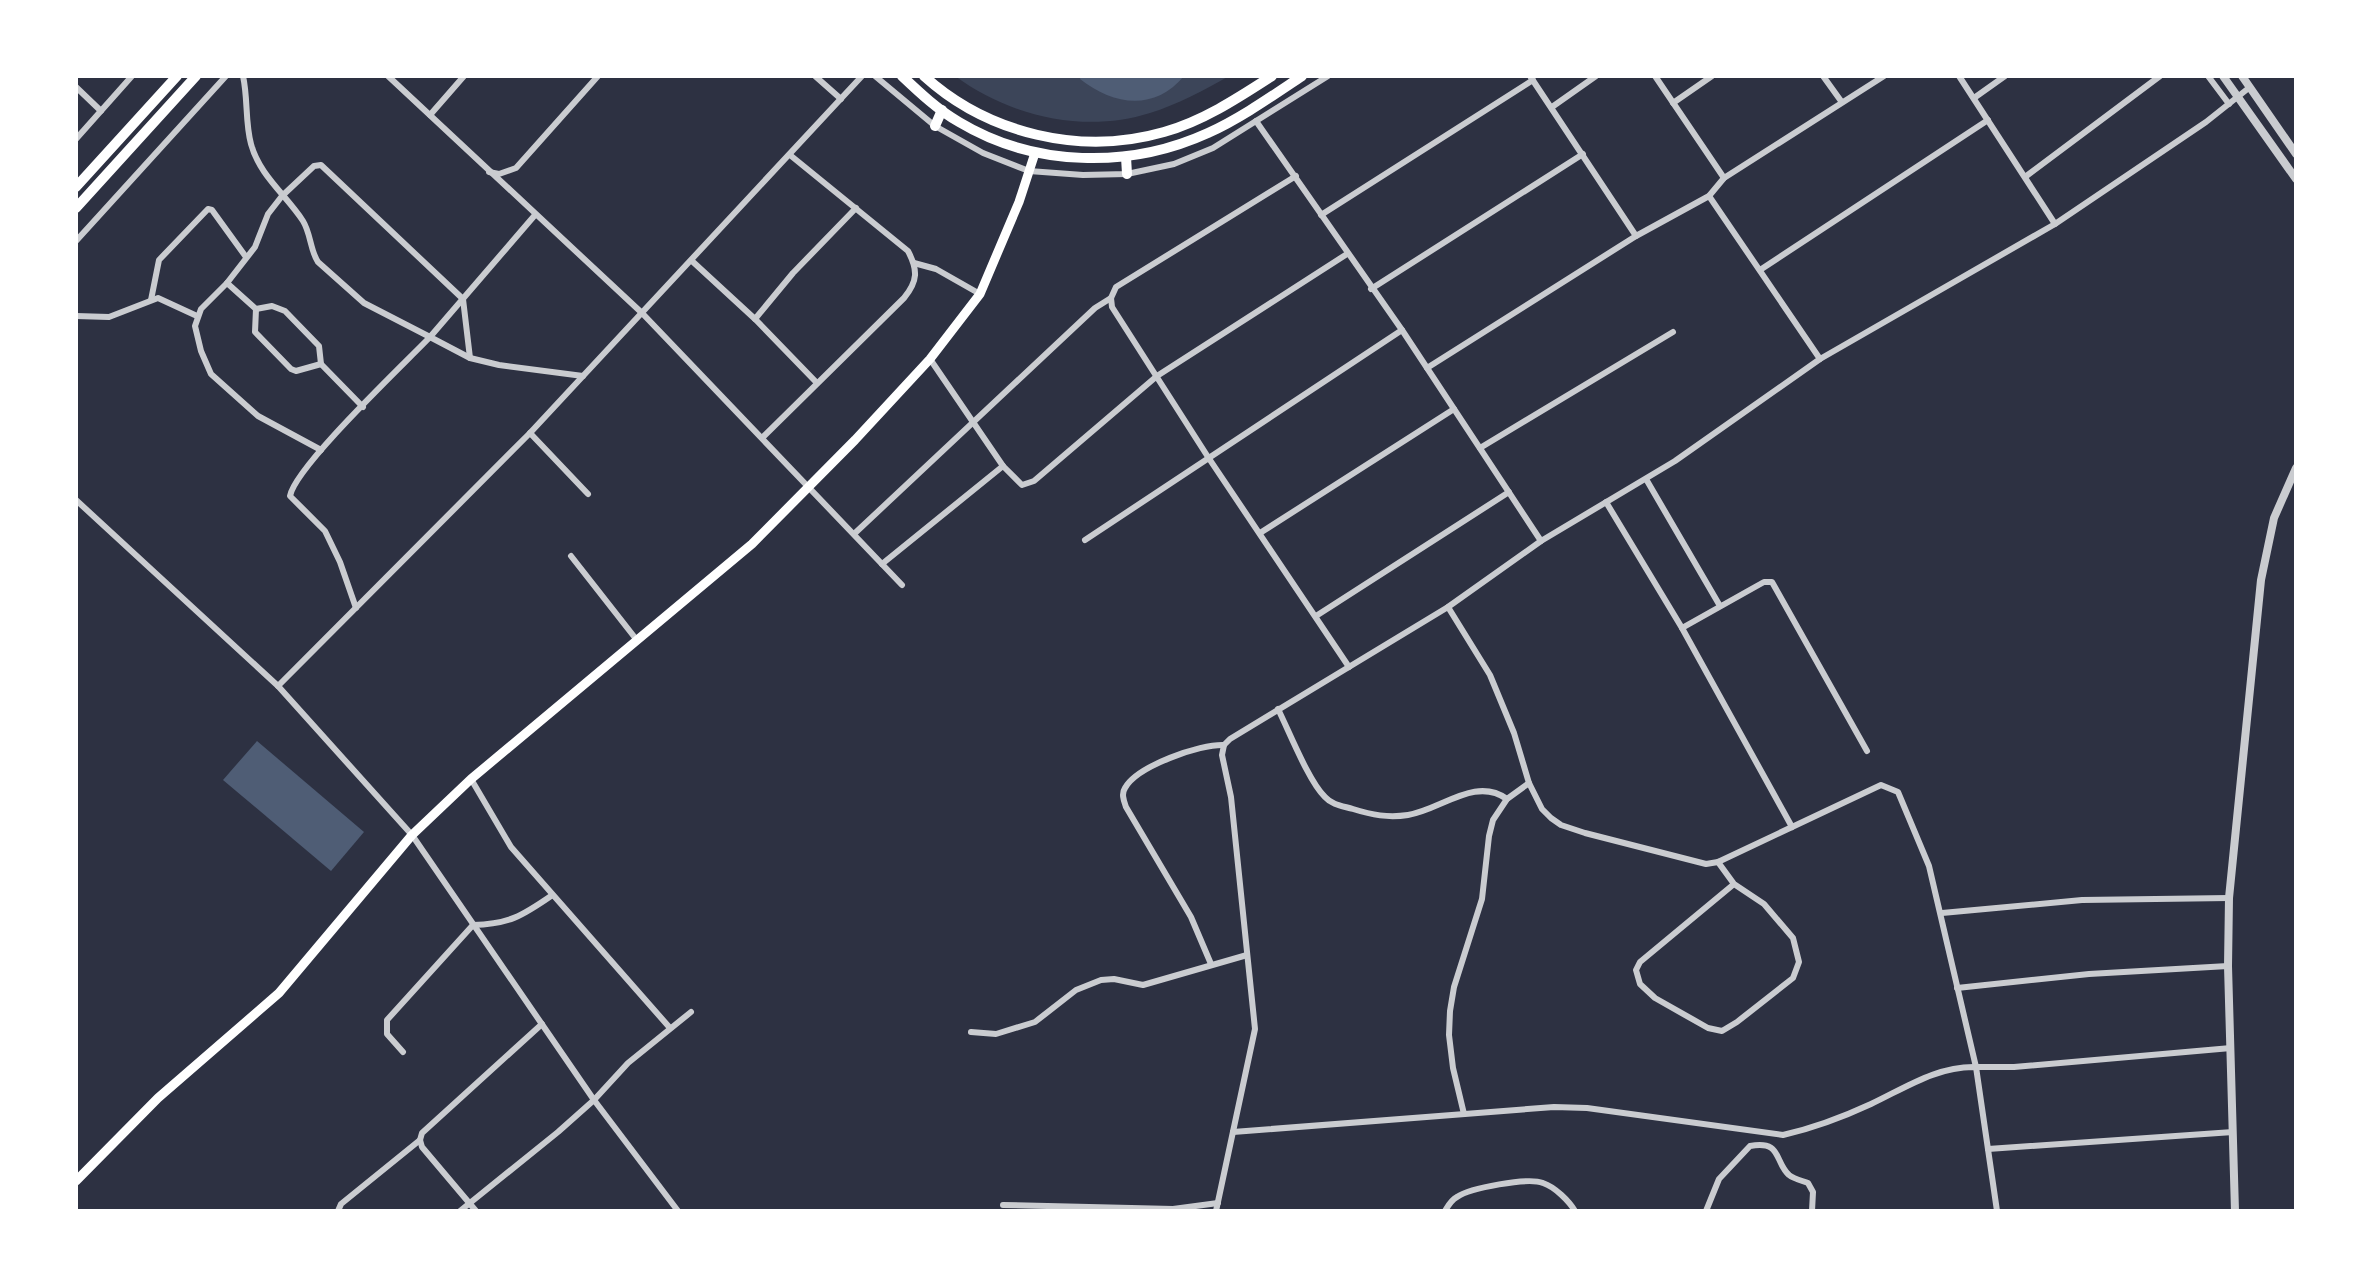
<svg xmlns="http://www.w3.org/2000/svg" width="2372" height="1287" font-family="Inter,sans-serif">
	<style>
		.green { fill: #3c4559 }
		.water { fill: #4f5d75 }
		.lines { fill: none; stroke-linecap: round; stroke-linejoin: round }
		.minor { stroke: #caccd0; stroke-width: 6 }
		.tertiary { stroke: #caccd0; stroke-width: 8 }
		.secondary { stroke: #fff; stroke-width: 9 }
		.primary { stroke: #fff; stroke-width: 10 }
		.trunk { stroke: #fff; stroke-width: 10 }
	</style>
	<rect width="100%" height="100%" fill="#2d3142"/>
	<path class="green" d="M 955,76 L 1229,76 C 1205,90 1176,105 1150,113 C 1084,134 1009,116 955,76 Z"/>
	<g class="water">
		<path d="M 1081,76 L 1184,76 C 1154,112 1113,105 1080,79 Z"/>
		<path d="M 257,741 L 364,832 L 331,871 L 223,780 Z"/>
	</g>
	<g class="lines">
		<g class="minor">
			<path d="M 243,76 C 248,98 245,122 251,144 C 259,175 287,196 303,221 C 311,234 310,250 318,262 L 364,303 L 430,337 C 403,365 295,467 290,496 L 325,531 L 340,562 L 356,608"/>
			<path d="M 388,76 L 642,313 L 902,585"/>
			<path d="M 815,76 L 841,99"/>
			<path d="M 875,76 L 935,126 L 983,153 L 1029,171 L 1083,175 L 1127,174 L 1174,164 L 1213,148 L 1328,76"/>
			<path d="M 1530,76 L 1636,236"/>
			<path d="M 1655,76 L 1724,178"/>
			<path d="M 1823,76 L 1841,101"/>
			<path d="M 1959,76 L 2055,224"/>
			<path d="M 2208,76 L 2229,104"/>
			<path d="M 76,87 L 101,111"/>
			<path d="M 1974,98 L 2005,76"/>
			<path d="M 1673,103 L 1712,76"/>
			<path d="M 1552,107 L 1596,76"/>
			<path d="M 430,115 L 464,76"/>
			<path d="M 1256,121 L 1402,330 L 1541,541"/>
			<path d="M 76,139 L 132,76"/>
			<path d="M 489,172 L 499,174 L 516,168 L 598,76"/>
			<path d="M 1296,176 L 1116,287 L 1111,298 L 1112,307 L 1208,457 L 1349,667"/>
			<path d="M 2025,177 L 2160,76"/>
			<path d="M 1709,196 L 1820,359"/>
			<path d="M 535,215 L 430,337 L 470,358 L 499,365 L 583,376"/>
			<path d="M 1321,215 L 1533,80"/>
			<path d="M 76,241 L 226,76"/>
			<path d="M 692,261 L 755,319"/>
			<path d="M 914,263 L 936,269 L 980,294"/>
			<path d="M 1760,270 L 1988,120"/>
			<path d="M 227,283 L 256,309 L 272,306 L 285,311 L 319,346 L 321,364 L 363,407"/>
			<path d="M 1371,289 L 1583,154"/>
			<path d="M 151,300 L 159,260 L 208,209 L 212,210 L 246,257"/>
			<path d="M 256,309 L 255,332 L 291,369 L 296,371 L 321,364"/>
			<path d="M 76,316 L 109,317 L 158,298 L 197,316"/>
			<path d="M 930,359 L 1003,466 L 1022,485 L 1034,481 L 1157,376 L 1347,254"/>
			<path d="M 1427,368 L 1636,236 L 1709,196 L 1724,178 L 1884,76"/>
			<path d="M 817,383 L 755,319 L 793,273 L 856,208"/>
			<path d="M 530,433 L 588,494"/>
			<path d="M 762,438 L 904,298 C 918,281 918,270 908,251 L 790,155"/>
			<path d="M 1480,448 L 1673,332"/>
			<path d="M 321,450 L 258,416 L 211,374 L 201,351 L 195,326 L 201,309 L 227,283 L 255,247 L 268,214 L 282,196 L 314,166 L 321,165 L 463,299 L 470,358"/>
			<path d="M 1646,479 L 1720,606"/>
			<path d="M 76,500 L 278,686 L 412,835 L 594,1100 L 678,1211"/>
			<path d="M 1606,502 L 1682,628 L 1792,827"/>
			<path d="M 1260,533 L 1454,409"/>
			<path d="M 854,534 L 1095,308 L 1111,298"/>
			<path d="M 1085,540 L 1402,330"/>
			<path d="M 571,556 L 636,639"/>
			<path d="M 882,564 L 1003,466"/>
			<path d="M 1448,607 L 1490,675 L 1514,733 L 1529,783 L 1542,809 L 1551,818 L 1561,825 L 1585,833 L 1706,864 L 1718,862 L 1881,785 L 1898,792 L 1929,866 L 1976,1067 L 2014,1067 L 2231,1048"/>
			<path d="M 1316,616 L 1509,492"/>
			<path d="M 1682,628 L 1755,587 L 1764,582 L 1772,582 L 1867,751"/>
			<path d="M 278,686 L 530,433 L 862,76"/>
			<path d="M 1278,709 C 1289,731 1309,782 1325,797 C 1332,805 1343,806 1353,809 C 1372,815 1388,818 1408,815 C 1441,810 1475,776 1507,799"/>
			<path d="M 471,779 L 511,847 L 670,1028"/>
			<path d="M 1718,862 L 1734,884 L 1764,904 L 1793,938 L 1799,962 L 1793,978 L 1737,1022 L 1722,1031 L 1708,1028 L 1655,998 L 1640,984 L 1636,970 L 1640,962 L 1734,884"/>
			<path d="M 1942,913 L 2082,900 L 2229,898"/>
			<path d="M 1211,964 L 1191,917 L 1126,807 C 1124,801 1121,794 1125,788 C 1137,766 1200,744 1224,745"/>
			<path d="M 1957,988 L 2089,974 L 2228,966"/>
			<path d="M 971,1032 L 996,1034 L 1035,1022 L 1076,990 L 1101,980 L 1114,979 L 1143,985 L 1247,955"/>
			<path d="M 403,1052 L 387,1034 L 387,1020 L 473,925 C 509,924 522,916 551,896"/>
			<path d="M 1464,1114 L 1453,1068 L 1449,1035 L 1450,1011 L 1454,987 L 1482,899 L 1489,836 L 1493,820 L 1507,799 L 1529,783"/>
			<path d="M 1233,1132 L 1554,1107 L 1587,1108 L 1783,1135 C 1814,1128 1843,1117 1871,1104 C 1905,1088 1937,1066 1976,1067 L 1997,1211"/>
			<path d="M 1988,1149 L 2233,1132"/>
			<path d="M 1003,1205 L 1173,1209 L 1218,1203"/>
			<path d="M 338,1211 L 341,1204 L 420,1140"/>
			<path d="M 460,1211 L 558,1132 L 594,1100 L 628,1063 L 691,1012"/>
			<path d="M 476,1211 L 422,1147 L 420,1140 L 422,1133 L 542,1024"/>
			<path d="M 1216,1211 L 1255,1029 L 1231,797 L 1222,755 L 1224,745 L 1230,739 L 1448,607 L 1541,541 L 1675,461 L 1820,359 L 2055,224 L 2206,122 L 2250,87"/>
			<path d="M 1445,1211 C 1448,1206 1451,1200 1457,1197 C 1470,1188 1528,1177 1543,1183 C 1555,1187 1569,1201 1575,1211"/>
			<path d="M 1706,1211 L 1719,1179 L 1750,1146 C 1782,1140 1774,1161 1789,1175 C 1794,1179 1803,1181 1808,1183 L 1813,1192 L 1812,1211"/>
		</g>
		<g class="tertiary">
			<path d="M 2223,76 L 2296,179"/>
			<path d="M 2242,76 L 2296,154"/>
			<path d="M 2235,1211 L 2228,966 L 2229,898 L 2261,580 L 2274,518 L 2296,468"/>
		</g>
		<path class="secondary" d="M 76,1181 L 158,1098 L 279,993 L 412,835 L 471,779 L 752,544 L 855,440 L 930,359 L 980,294 L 1019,202 L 1035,153"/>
		<g class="primary">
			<path d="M 902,76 C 920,93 938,110 959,122 C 1034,167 1129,169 1208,133 C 1241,118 1272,96 1302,76"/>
			<path d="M 924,76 C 988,134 1081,156 1164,132 C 1203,121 1238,98 1272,76"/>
			<path d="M 935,126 L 942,110"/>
			<path d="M 1126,157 L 1127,174"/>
		</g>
		<g class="trunk">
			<path d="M 76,187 L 177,76"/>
			<path d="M 76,208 L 196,76"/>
		</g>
	</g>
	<rect width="2372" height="1287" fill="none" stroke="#ffffff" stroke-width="156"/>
</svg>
